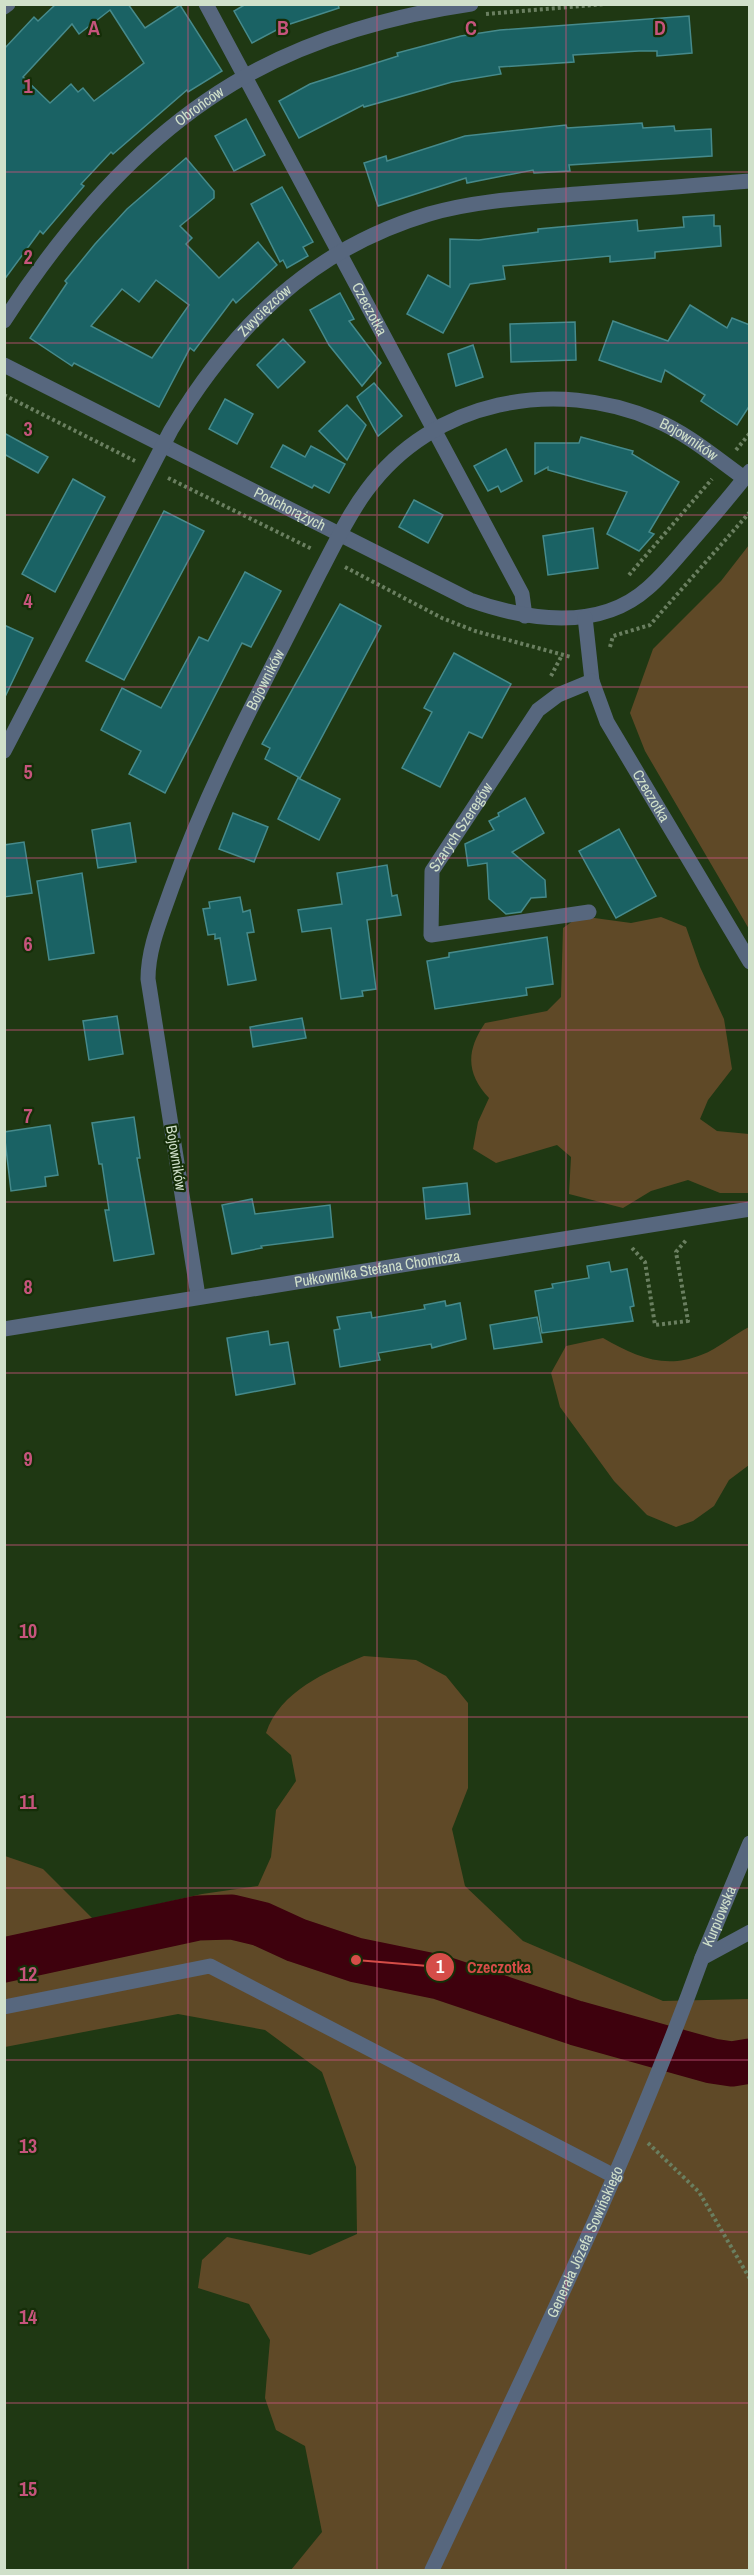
<svg xmlns="http://www.w3.org/2000/svg" width="754" height="2575" font-family="'Archivo Narrow',sans-serif">
	<style>
		.green { fill: #5f4927 }
		.lines { fill: none; stroke-linecap: round; stroke-linejoin: round }
		.river { stroke: #3e010d; stroke-width: 45 }
		.building { fill: #1a6264; stroke: #468a8b; stroke-width: 1.5; fill-rule: evenodd }
		.path { stroke: #6a7f60; stroke-width: 4; stroke-dasharray: 3 3; stroke-linecap: butt }
		.minor { stroke: #57677e; stroke-width: 15 }
		.grid { fill: none; stroke: #c6547c; stroke-width: 1.5; stroke-opacity: 0.55 }
		.labels { text-anchor: middle; stroke-width: 4.5; stroke-linejoin: round; paint-order: stroke }
		.street-label { font-size: 15px; fill: #d0e0ca; stroke: #152e08 }
		.grid-label { font-size: 20px; text-anchor: middle; font-weight: bold; fill: #c6547c; stroke: #152e08; stroke-width: 4.5; stroke-linejoin: round; paint-order: stroke }
		.leader { fill: none; stroke: #d54d48; stroke-width: 2 }
		.callout-dot { fill: #d54d48; stroke: #152e08; stroke-width: 2 }
		.mark-label { font-size: 18px; text-anchor: middle; font-weight: bold; fill: #fff }
		.callout-label { font-size: 16px; text-anchor: middle; font-weight: bold; fill: #d54d48; stroke: #152e08; stroke-width: 4.5; stroke-linejoin: round; paint-order: stroke }
	</style>
	<rect width="100%" height="100%" fill="#1f3813"/>
	<g class="green">
		<path d="M 749,545 L 749,929 L 645,751 L 630,713 L 653,649 L 721,581 Z"/>
		<path d="M 580,916 L 631,923 L 661,917 L 686,927 L 700,967 L 724,1019 L 732,1069 L 708,1100 L 700,1119 L 717,1131 L 749,1134 L 749,1193 L 720,1193 L 688,1180 L 651,1191 L 623,1208 L 569,1194 L 571,1157 L 557,1145 L 496,1163 L 473,1149 L 478,1122 L 489,1098 C 466,1073 466,1051 485,1023 L 547,1011 L 561,997 L 563,928 Z"/>
		<path d="M 749,1327 L 749,1465 L 729,1480 L 714,1506 L 693,1521 L 676,1527 L 647,1515 L 614,1481 L 560,1407 L 551,1373 L 566,1346 L 603,1338 C 635,1356 664,1370 701,1355 C 718,1349 733,1335 749,1327 Z"/>
		<path d="M 364,1656 L 416,1660 L 446,1676 L 468,1703 L 468,1788 L 452,1829 L 465,1886 L 523,1941 L 663,2001 L 749,1999 L 749,2570 L 291,2570 L 322,2532 L 305,2446 L 276,2430 L 265,2398 L 270,2340 L 249,2304 L 198,2288 L 202,2260 L 227,2237 L 310,2255 L 357,2234 L 356,2167 L 322,2072 L 265,2030 L 178,2014 L 5,2047 L 5,1856 L 43,1869 L 93,1919 L 202,1894 L 258,1886 L 271,1857 L 276,1810 L 296,1781 L 291,1755 L 266,1733 C 280,1691 326,1672 364,1656 Z"/>
	</g>
	<g class="lines">
		<path class="river" d="M 4,1960 L 198,1918 L 232,1917 L 261,1924 L 296,1940 L 356,1960 L 439,1977 L 576,2023 L 712,2061 L 732,2064 L 750,2061"/>
	</g>
	<g class="building">
		<path d="M 56,4 L 128,4 L 145,28 L 180,5 L 222,71 L 188,92 L 187,90 L 113,154 L 111,152 L 81,184 L 84,186 L 43,234 L 40,231 L 4,280 L 4,49 L 34,17 L 38,21 ZM 110,10 L 144,63 L 94,101 L 83,88 L 78,92 L 71,84 L 50,103 L 23,77 L 72,24 L 79,34 Z"/>
		<path d="M 246,4 L 338,4 L 339,8 L 284,26 L 252,43 L 234,11 Z"/>
		<path d="M 689,16 L 692,53 L 657,56 L 657,51 L 639,51 L 573,55 L 574,62 L 499,67 L 501,74 L 452,82 L 364,107 L 363,105 L 299,138 L 279,101 L 310,84 L 398,56 L 397,53 L 461,36 L 500,30 Z"/>
		<path d="M 246,119 L 265,155 L 234,171 L 215,136 Z"/>
		<path d="M 642,123 L 643,128 L 674,126 L 675,131 L 711,129 L 712,156 L 569,165 L 570,171 L 534,173 L 533,170 L 467,183 L 466,178 L 378,206 L 364,163 L 386,156 L 387,161 L 465,136 L 566,125 L 567,128 Z"/>
		<path d="M 186,158 L 214,191 L 214,198 L 180,226 L 192,238 L 186,244 L 219,278 L 258,242 L 277,265 L 236,303 L 233,299 L 194,351 L 190,348 L 159,407 L 74,363 L 72,366 L 30,338 L 67,283 L 65,281 L 95,244 L 127,209 ZM 156,280 L 189,305 L 152,358 L 91,326 L 122,289 L 139,302 Z"/>
		<path d="M 282,187 L 313,242 L 303,247 L 308,256 L 287,268 L 283,260 L 280,262 L 251,204 Z"/>
		<path d="M 714,215 L 714,226 L 720,226 L 721,246 L 655,252 L 655,258 L 610,262 L 610,256 L 503,266 L 505,279 L 470,284 L 443,333 L 407,314 L 428,275 L 450,287 L 450,239 L 479,240 L 538,232 L 538,229 L 637,220 L 638,231 L 684,227 L 683,217 Z"/>
		<path d="M 340,293 L 354,319 L 349,321 L 381,363 L 362,386 L 329,345 L 310,310 Z"/>
		<path d="M 690,305 L 727,328 L 732,318 L 750,325 L 750,405 L 737,425 L 701,401 L 705,395 L 665,370 L 661,382 L 599,360 L 613,321 L 668,341 Z"/>
		<path d="M 575,322 L 576,360 L 511,362 L 510,324 Z"/>
		<path d="M 283,339 L 305,362 L 278,388 L 257,365 Z"/>
		<path d="M 473,345 L 483,377 L 456,386 L 448,354 Z"/>
		<path d="M 374,383 L 402,416 L 378,436 L 357,397 Z"/>
		<path d="M 225,399 L 253,414 L 237,444 L 209,429 Z"/>
		<path d="M 347,405 L 366,425 L 347,460 L 319,431 Z"/>
		<path d="M 4,433 L 48,457 L 38,473 L 4,454 Z"/>
		<path d="M 581,437 L 633,451 L 632,454 L 679,482 L 649,532 L 654,534 L 639,551 L 607,534 L 627,492 L 548,470 L 548,467 L 535,474 L 535,443 L 579,443 Z"/>
		<path d="M 283,445 L 305,457 L 311,446 L 345,464 L 329,493 L 314,485 L 312,488 L 271,467 Z"/>
		<path d="M 506,449 L 522,481 L 501,492 L 498,486 L 488,491 L 474,466 Z"/>
		<path d="M 73,479 L 105,497 L 55,592 L 22,574 Z"/>
		<path d="M 414,500 L 443,515 L 428,543 L 399,527 Z"/>
		<path d="M 164,511 L 204,531 L 124,680 L 86,661 Z"/>
		<path d="M 593,528 L 598,568 L 548,575 L 543,536 Z"/>
		<path d="M 245,572 L 281,591 L 251,647 L 242,643 L 165,793 L 129,774 L 141,751 L 101,730 L 122,688 L 161,708 L 199,637 L 208,641 Z"/>
		<path d="M 340,604 L 381,626 L 300,778 L 265,759 L 270,748 L 262,744 Z"/>
		<path d="M 4,625 L 33,638 L 4,699 Z"/>
		<path d="M 454,653 L 511,684 L 482,738 L 469,732 L 440,787 L 402,768 L 432,712 L 424,708 Z"/>
		<path d="M 298,778 L 340,799 L 319,840 L 278,819 Z"/>
		<path d="M 525,798 L 544,833 L 512,852 L 545,880 L 546,897 L 531,898 L 521,912 L 506,914 L 489,899 L 487,863 L 468,866 L 465,844 L 494,830 L 489,821 L 499,816 L 498,813 Z"/>
		<path d="M 233,813 L 268,827 L 254,862 L 219,849 Z"/>
		<path d="M 130,823 L 136,862 L 98,868 L 92,830 Z"/>
		<path d="M 619,829 L 656,896 L 616,918 L 579,851 Z"/>
		<path d="M 24,842 L 32,893 L 4,897 L 4,845 Z"/>
		<path d="M 387,865 L 392,896 L 397,895 L 401,915 L 367,920 L 376,989 L 362,991 L 363,996 L 341,999 L 331,928 L 302,932 L 298,910 L 342,904 L 337,873 Z"/>
		<path d="M 82,873 L 94,953 L 49,960 L 37,881 Z"/>
		<path d="M 240,897 L 243,912 L 250,910 L 254,932 L 247,933 L 256,980 L 228,985 L 220,938 L 215,939 L 215,934 L 208,935 L 203,909 L 210,908 L 209,902 Z"/>
		<path d="M 547,937 L 553,984 L 526,988 L 527,995 L 435,1009 L 427,961 L 449,957 L 449,953 Z"/>
		<path d="M 117,1016 L 123,1054 L 89,1060 L 83,1021 Z"/>
		<path d="M 302,1018 L 306,1038 L 253,1047 L 250,1027 Z"/>
		<path d="M 134,1117 L 140,1158 L 137,1158 L 154,1254 L 114,1261 L 105,1210 L 109,1210 L 102,1164 L 99,1164 L 92,1123 Z"/>
		<path d="M 50,1125 L 58,1175 L 45,1177 L 46,1186 L 11,1191 L 4,1132 Z"/>
		<path d="M 467,1183 L 470,1214 L 426,1219 L 423,1188 Z"/>
		<path d="M 252,1199 L 255,1214 L 330,1205 L 333,1237 L 261,1246 L 262,1248 L 232,1254 L 222,1205 Z"/>
		<path d="M 609,1262 L 611,1272 L 627,1269 L 634,1306 L 630,1307 L 633,1321 L 542,1333 L 535,1291 L 553,1288 L 552,1284 L 589,1278 L 587,1266 Z"/>
		<path d="M 445,1301 L 446,1306 L 460,1303 L 466,1339 L 432,1348 L 431,1344 L 378,1353 L 380,1360 L 340,1367 L 334,1330 L 340,1329 L 337,1317 L 371,1312 L 372,1318 L 425,1309 L 424,1305 Z"/>
		<path d="M 537,1317 L 542,1342 L 494,1349 L 490,1325 Z"/>
		<path d="M 268,1331 L 270,1345 L 288,1342 L 295,1384 L 236,1395 L 227,1338 Z"/>
	</g>
	<g class="lines">
		<g class="path">
			<path d="M 486,14 L 605,4"/>
			<path d="M 4,395 L 135,461"/>
			<path d="M 736,450 L 750,433"/>
			<path d="M 168,478 L 312,549"/>
			<path d="M 345,567 L 442,618 L 475,631 L 571,657"/>
			<path d="M 629,575 L 712,479"/>
			<path d="M 610,647 L 613,636 L 650,625 L 750,512"/>
			<path d="M 551,676 L 562,655"/>
			<path d="M 632,1248 L 645,1262 L 655,1325 L 688,1321 L 676,1252 L 687,1239"/>
			<path d="M 648,2143 L 699,2192 L 750,2279"/>
		</g>
		<g class="minor">
			<path id="s1" d="M 206,4 L 522,594 L 525,616"/>
			<path d="M 4,7 L 8,4"/>
			<path id="s2" d="M 4,321 C 65,226 146,132 246,76 C 313,38 395,15 471,4"/>
			<path id="s3" d="M 4,365 L 470,600 C 526,620 599,632 648,588 C 663,575 675,560 688,545 C 709,521 730,497 750,471"/>
			<path id="s4" d="M 585,617 L 592,681 L 607,722 L 750,962"/>
			<path id="s5" d="M 4,751 L 171,430 C 233,327 311,249 429,214 C 477,200 528,198 577,194 C 635,190 692,186 750,181"/>
			<path id="s6" d="M 589,912 L 431,935 L 432,871 L 538,710 L 558,695 L 592,681"/>
			<path id="s7" d="M 198,1296 L 148,979 C 148,948 161,919 171,890 C 194,826 222,765 253,704 C 275,661 297,617 319,574 C 334,546 348,515 367,490 C 433,400 555,377 655,420 C 687,433 716,458 744,478"/>
			<path id="s8" d="M 4,1329 L 750,1209"/>
			<path id="s9" d="M 702,1958 L 750,1843"/>
			<path d="M 4,2007 L 210,1966 L 616,2177"/>
			<path id="s10" d="M 432,2570 C 527,2368 626,2168 702,1958 L 750,1932"/>
		</g>
	</g>
	<path class="grid" d="M 188,4 L 188,2570M 377,4 L 377,2570M 566,4 L 566,2570M 4,172 L 750,172M 4,343 L 750,343M 4,515 L 750,515M 4,687 L 750,687M 4,858 L 750,858M 4,1030 L 750,1030M 4,1202 L 750,1202M 4,1373 L 750,1373M 4,1545 L 750,1545M 4,1717 L 750,1717M 4,1888 L 750,1888M 4,2060 L 750,2060M 4,2232 L 750,2232M 4,2403 L 750,2403"/>
	<g class="labels">
		<g class="street-label">
			<text dy="5" stroke="none"><textPath href="#s2" startOffset="292">Obrońców</textPath></text>
			<text dy="5" stroke="none"><textPath href="#s1" startOffset="346">Czeczotka</textPath></text>
			<text dy="5" stroke="none"><textPath href="#s5" startOffset="514">Zwycięzców</textPath></text>
			<text dy="5" stroke="none"><textPath href="#s7" startOffset="1218">Bojowników</textPath></text>
			<text dy="5" stroke="none"><textPath href="#s3" startOffset="320">Podchorążych</textPath></text>
			<text dy="5" stroke="none"><textPath href="#s7" startOffset="644">Bojowników</textPath></text>
			<text dy="5" stroke="none"><textPath href="#s4" startOffset="194">Czeczotka</textPath></text>
			<text dy="5" stroke="none"><textPath href="#s6" startOffset="276">Szarych Szeregów</textPath></text>
			<text transform="translate(176 1158) rotate(81)" y="5">Bojowników</text>
			<text dy="5" stroke="none"><textPath href="#s8" startOffset="378">Pułkownika Stefana Chomicza</textPath></text>
			<text dy="5" stroke="none"><textPath href="#s9" startOffset="45">Kurpiowska</textPath></text>
			<text dy="5" stroke="none"><textPath href="#s10" startOffset="362">Generała Józefa Sowińskiego</textPath></text>
		</g>
	</g>
	<g class="grid-label">
		<text x="94" y="35">A</text>
		<text x="283" y="35">B</text>
		<text x="471" y="35">C</text>
		<text x="660" y="35">D</text>
		<text x="28" y="93">1</text>
		<text x="28" y="264">2</text>
		<text x="28" y="436">3</text>
		<text x="28" y="608">4</text>
		<text x="28" y="779">5</text>
		<text x="28" y="951">6</text>
		<text x="28" y="1123">7</text>
		<text x="28" y="1294">8</text>
		<text x="28" y="1466">9</text>
		<text x="28" y="1638">10</text>
		<text x="28" y="1809">11</text>
		<text x="28" y="1981">12</text>
		<text x="28" y="2153">13</text>
		<text x="28" y="2324">14</text>
		<text x="28" y="2496">15</text>
	</g>
	<path class="leader" d="M356 1960L440 1967"/>
	<g class="callout-dot">
		<circle cx="356" cy="1960" r="6"/>
		<circle cx="440" cy="1967" r="15"/>
	</g>
	<g class="mark-label">
		<text x="440" y="1973">1</text>
	</g>
	<g class="callout-label">
		<text x="499" y="1973">Czeczotka</text>
	</g>
	<rect width="754" height="2575" fill="none" stroke="#d0e0ca" stroke-width="12"/>
</svg>
